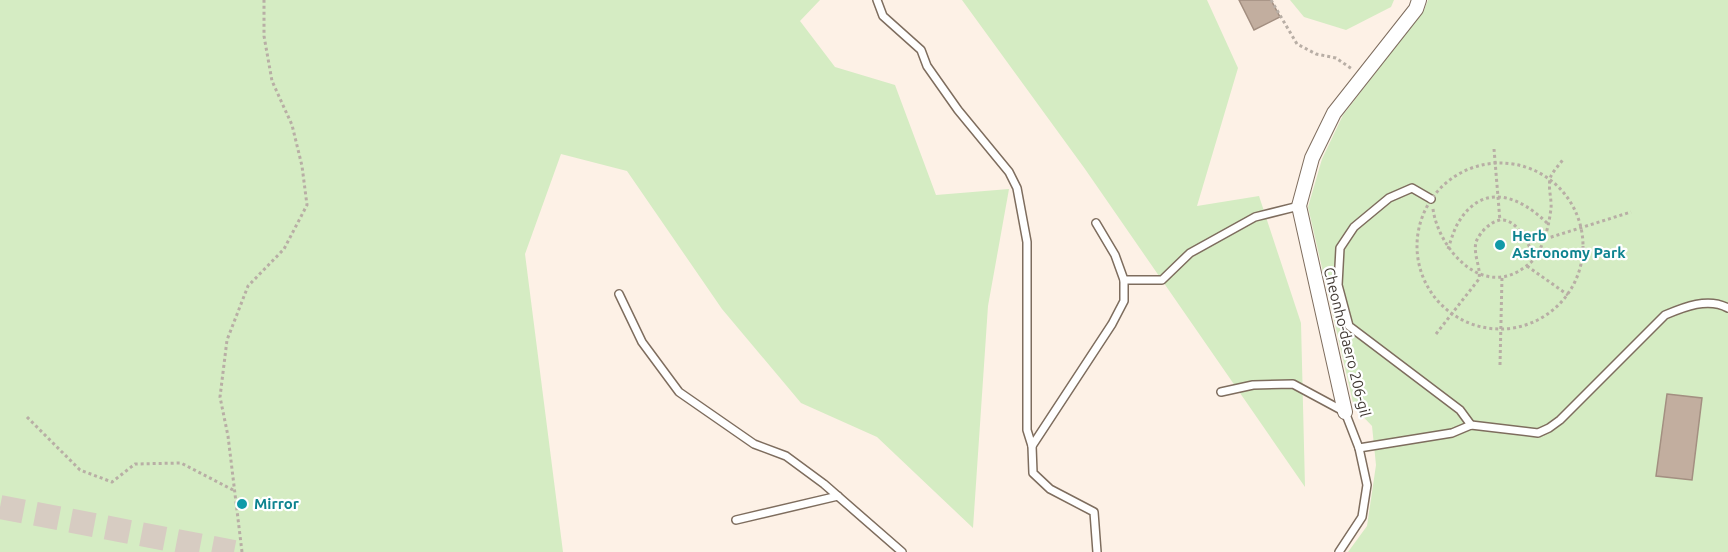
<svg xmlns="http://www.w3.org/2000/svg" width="1728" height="552" font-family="Ubuntu,sans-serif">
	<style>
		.green { fill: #d5ecc3 }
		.building { fill: #c2ae9f; stroke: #a38f81; stroke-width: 1.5 }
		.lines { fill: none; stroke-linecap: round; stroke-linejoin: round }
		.motorway-tunnel { stroke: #d7ccc2; stroke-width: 24; stroke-dasharray: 24 12; stroke-linecap: butt }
		.service-casing { stroke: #7e6d5e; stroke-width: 10 }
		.minor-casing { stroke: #7e6d5e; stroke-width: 16 }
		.path { stroke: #b8aea5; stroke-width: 3; stroke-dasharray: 3 3; stroke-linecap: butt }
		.service { stroke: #fff; stroke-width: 7 }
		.minor { stroke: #fff; stroke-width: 14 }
		.culture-dot { fill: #0f9aa8; stroke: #fff; stroke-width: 2 }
		.labels { text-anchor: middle; stroke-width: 4.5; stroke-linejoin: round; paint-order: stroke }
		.culture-label { font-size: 15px; font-weight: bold; fill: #0d838f; stroke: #fff; text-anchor: start }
		.street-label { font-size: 15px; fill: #413933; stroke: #fff }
	</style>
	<rect width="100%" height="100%" fill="#fdf1e6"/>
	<g class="green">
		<path d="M 0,0 L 820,0 L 800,21 L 835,67 L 895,85 L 936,195 L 1009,189 L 988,306 L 973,528 L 877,437 L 801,403 L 722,309 L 627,171 L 561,154 L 525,254 L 563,552 L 0,552 Z"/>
		<path d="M 962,0 L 1207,0 L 1238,68 L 1197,206 L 1259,196 L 1301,323 L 1305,487 L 1085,169 Z"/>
		<path d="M 1290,0 L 1394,0 L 1391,7 L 1346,30 L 1304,17 Z"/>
		<path d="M 1428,0 L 1728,0 L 1728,552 L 1348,552 L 1367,526 L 1376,465 L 1372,426 L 1354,407 L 1308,207 L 1322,159 L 1343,115 L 1424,10 Z"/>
	</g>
	<g class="building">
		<path d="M 1239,0 L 1271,0 L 1280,17 L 1254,30 Z"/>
		<path d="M 1667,394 L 1702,398 L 1692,480 L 1656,476 Z"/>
	</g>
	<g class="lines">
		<path class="motorway-tunnel" d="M 0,507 L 234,552"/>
		<defs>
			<g id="service">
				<path d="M 877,0 L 883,16 L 921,50 L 927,66 L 958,110 L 1009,172 L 1017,188 L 1027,242 L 1027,430 L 1032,446"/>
				<path d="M 1431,199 L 1412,188 L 1389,198 L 1354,227 L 1340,248 L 1338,285 L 1349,326 L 1460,410 L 1471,425"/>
				<path d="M 1096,223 L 1115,255 L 1124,280 L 1124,301 L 1112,324 L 1032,446 L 1033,473 L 1050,489 L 1094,512 L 1097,552"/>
				<path d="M 1124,280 L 1162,280 L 1190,253 L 1255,217 L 1299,206"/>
				<path d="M 619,294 L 642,342 L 679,392 L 754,444 L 786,456 L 824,484 L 902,552"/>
				<path d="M 1221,392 L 1253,385 L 1293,384 L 1345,412 L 1359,448 L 1452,433 L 1471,425 L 1538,433 L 1549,428 L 1560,420 L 1665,315 C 1684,307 1708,297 1728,308"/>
				<path d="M 736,520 L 838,496"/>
				<path d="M 1339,552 L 1362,517 L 1367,485 L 1359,448"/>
			</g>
			<path id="minor" d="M 1345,412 L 1299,206 L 1312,158 L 1334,113 L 1416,9 L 1419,0"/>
		</defs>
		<use href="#service" class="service-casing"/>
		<use href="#minor" class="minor-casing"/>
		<g class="path">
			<path d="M 1271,0 L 1297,44 L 1316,54 L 1336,58 L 1352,69"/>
			<path d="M 1494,149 L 1500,221"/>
			<circle cx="1500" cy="246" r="83"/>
			<path d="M 1433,209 C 1438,246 1478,295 1519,271 C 1525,267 1532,263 1536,256 C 1545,242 1549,225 1551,208 C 1552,199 1547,185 1551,176 C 1554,170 1560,164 1564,158"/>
			<path d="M 1545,239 L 1631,212"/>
			<path d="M 1448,249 C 1451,240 1454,230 1458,223 C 1483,181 1520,196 1548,224"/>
			<path d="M 1527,266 L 1568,295"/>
			<path d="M 1436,334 L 1479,279 C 1481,267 1473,255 1476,242 C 1478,237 1482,231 1487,227 C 1511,205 1527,240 1535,259"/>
			<path d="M 1500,365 L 1502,277"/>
			<path d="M 27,417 L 80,470 L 112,482 L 135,464 L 181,463 L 235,491"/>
			<path d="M 242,552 L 228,436 L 220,397 L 227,340 L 248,286 L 284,249 L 307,205 L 302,166 L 292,125 L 272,81 L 264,36 L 264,0"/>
		</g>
		<use href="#service" class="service"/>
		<use href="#minor" class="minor"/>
	</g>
	<g class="culture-dot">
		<circle cx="1500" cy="245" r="6"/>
		<circle cx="242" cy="504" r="6"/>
	</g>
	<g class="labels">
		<g class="culture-label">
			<text x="1512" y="241">Herb<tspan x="1512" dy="17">Astronomy Park</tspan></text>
			<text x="254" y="509">Mirror</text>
		</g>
		<g class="street-label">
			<text transform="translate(1347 342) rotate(76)" y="5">Cheonho-daero 206-gil</text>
		</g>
	</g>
</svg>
